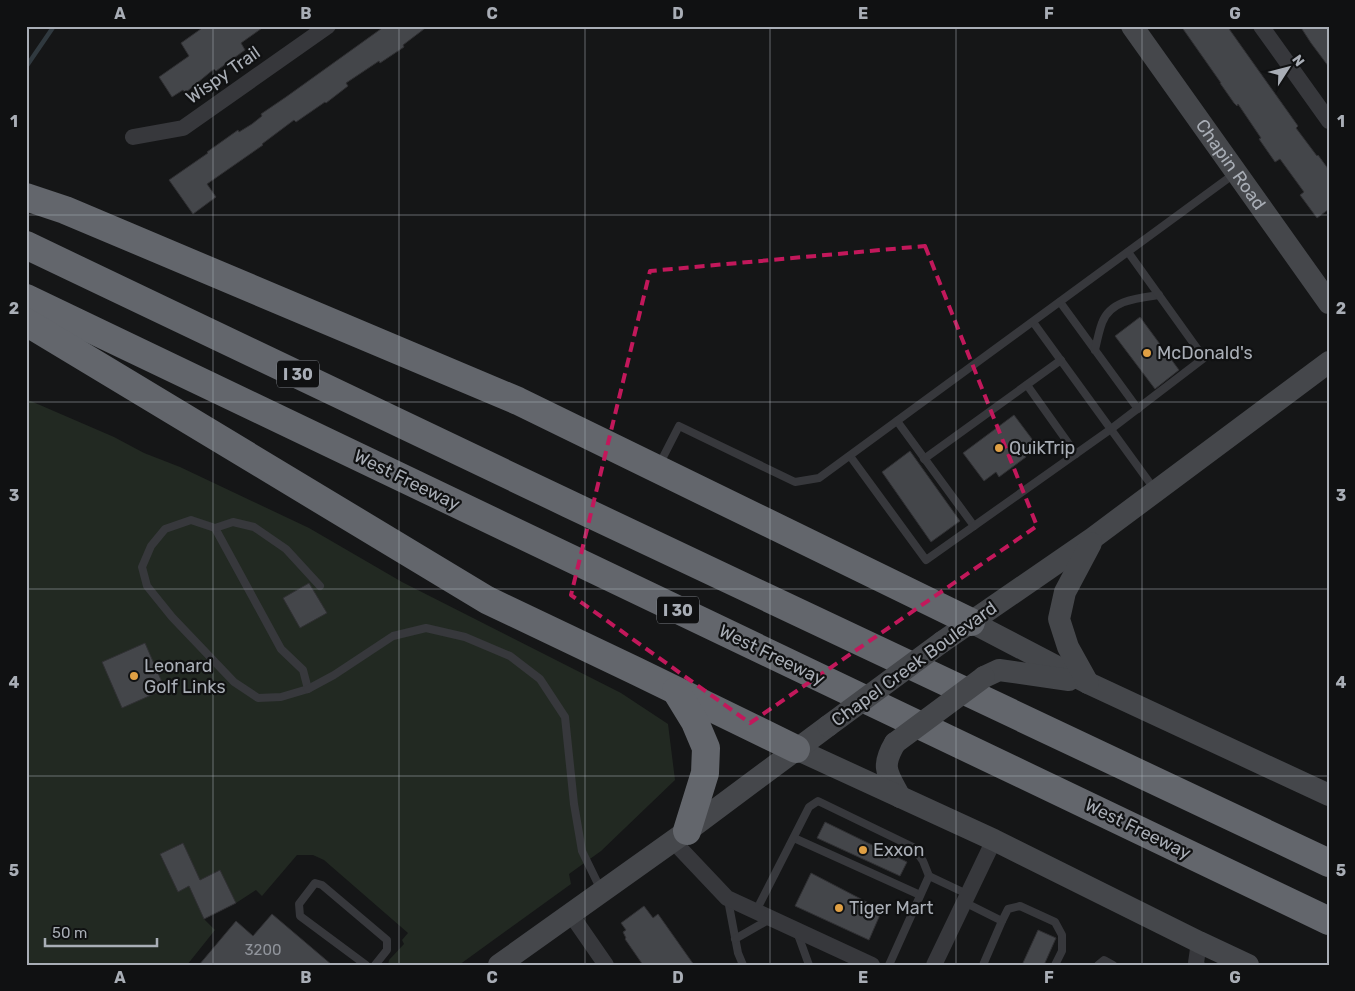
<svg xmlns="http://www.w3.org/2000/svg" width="1355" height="991" font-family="Rubik,sans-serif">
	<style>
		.green { fill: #222922 }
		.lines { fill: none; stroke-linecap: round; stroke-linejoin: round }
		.stream { stroke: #30393f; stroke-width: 4.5 }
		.building { fill: #44464a; stroke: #303033 }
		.lane { stroke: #37383c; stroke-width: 8 }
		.street { stroke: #37383c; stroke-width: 16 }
		.secondary { stroke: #45474b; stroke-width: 22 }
		.highway { stroke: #63666c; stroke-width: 28 }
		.secondary-bridge { stroke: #45474b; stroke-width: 22 }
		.marked { fill: none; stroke: #c2185b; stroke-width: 4; stroke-dasharray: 10 6; stroke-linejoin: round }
		.grid { fill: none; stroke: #a9aeb6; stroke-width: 1; stroke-opacity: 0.55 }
		.poi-dot { fill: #e0a044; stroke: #101112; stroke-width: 2 }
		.labels { text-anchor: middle; stroke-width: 4.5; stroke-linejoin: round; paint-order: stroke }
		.number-label { font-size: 15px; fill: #90949b }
		.shield { fill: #101112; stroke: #7b7f85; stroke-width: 1 }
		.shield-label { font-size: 16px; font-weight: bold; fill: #a9aeb6 }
		.street-label { font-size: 18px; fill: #a9aeb6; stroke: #101112 }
		.poi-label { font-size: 18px; fill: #a9aeb6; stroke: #101112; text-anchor: start }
		.neatline { fill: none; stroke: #a9aeb6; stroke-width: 2 }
		.grid-label { font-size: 16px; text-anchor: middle; font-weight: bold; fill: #a9aeb6 }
	</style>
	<rect width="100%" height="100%" fill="#151617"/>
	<path class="green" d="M 26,399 L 114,437 L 144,453 L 180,467 L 309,528 L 402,582 L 621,693 L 668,724 L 675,780 L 601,851 L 569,874 L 571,884 L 459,965 L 388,965 L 389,960 L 404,944 L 402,940 L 408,933 L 324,860 L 313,855 L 297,855 L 262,896 L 256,890 L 236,903 L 220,870 L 200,880 L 182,843 L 160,855 L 178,891 L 189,886 L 204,919 L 215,930 L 187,965 L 26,965 Z"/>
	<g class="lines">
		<path class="stream" d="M 26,67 L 54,26"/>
	</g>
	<g class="building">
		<path d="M 205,26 L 265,26 L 241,43 L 245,50 L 216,71 L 214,69 L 185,93 L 183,90 L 172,97 L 159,77 L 189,56 L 181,43 Z"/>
		<path d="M 385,26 L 428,26 L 403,45 L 404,47 L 380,63 L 379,61 L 346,83 L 348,86 L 326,103 L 325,102 L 296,122 L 294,120 L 262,144 L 263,145 L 207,184 L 216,197 L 193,214 L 169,180 L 208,153 L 207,152 L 238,130 L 239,132 L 252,124 L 262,116 L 261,114 L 286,97 Z"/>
		<path d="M 1181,26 L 1227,26 L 1298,126 L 1296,128 L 1317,156 L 1318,155 L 1329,170 L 1329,209 L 1317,218 L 1300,195 L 1304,192 L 1280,159 L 1275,162 L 1259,139 L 1261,138 L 1238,104 L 1237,106 L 1234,103 L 1220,83 L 1221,83 Z"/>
		<path d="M 1300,26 L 1329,26 L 1329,67 L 1311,43 Z"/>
		<path d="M 1140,317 L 1179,370 L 1155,389 L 1115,336 Z"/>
		<path d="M 1014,415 L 1035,443 L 1023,452 L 1026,457 L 999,477 L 996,472 L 984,481 L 963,453 Z"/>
		<path d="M 910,451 L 960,521 L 931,542 L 882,472 Z"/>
		<path d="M 309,583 L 327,613 L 300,628 L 283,598 Z"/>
		<path d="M 145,643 L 165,689 L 122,708 L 102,662 Z"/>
		<path d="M 825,822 L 907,862 L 900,876 L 817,838 Z"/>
		<path d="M 183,843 L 200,880 L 220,870 L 236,903 L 204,919 L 189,886 L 178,892 L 160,854 Z"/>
		<path d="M 811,873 L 882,910 L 869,940 L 795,906 Z"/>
		<path d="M 644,906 L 653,918 L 658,914 L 694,965 L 643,965 L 625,939 L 626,938 L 623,932 L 626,930 L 621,923 Z"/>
		<path d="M 272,914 L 332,965 L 199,965 L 236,921 L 253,936 Z"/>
		<path d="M 1038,930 L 1056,938 L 1044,965 L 1022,965 Z"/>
	</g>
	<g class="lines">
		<g class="lane">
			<path d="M 1060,302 L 1138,409"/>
			<path d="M 1033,322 L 1155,490"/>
			<path d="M 1095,350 C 1097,341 1099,331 1102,323 C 1110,300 1138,298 1159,295"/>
			<path d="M 1027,385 L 1076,454"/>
			<path d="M 897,421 L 974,526"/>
			<path d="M 850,456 L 926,560 L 1111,429 L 1204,358 L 1128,252"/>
			<path d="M 924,459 L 1061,360"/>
			<path d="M 659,465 L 679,426 L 795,482 L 819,478 L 1234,174"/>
			<path d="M 191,520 L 215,528 L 281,649 L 303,670 L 308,689 L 281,697 L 258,698 L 234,682 L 172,617 L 147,586 L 142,567 L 151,546 L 165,529 Z"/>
			<path d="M 215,528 L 233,522 L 254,527 L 286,549 L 320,586"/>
			<path d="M 308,689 L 334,675 L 393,636 L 426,628 L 465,637 L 510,656 L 540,679 L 565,717 L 574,804 L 582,851 L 601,890"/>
			<path d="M 794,838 L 920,895"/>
			<path d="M 728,900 L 738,953 L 743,965"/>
			<path d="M 964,902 L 1002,921 L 983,965"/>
			<path d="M 756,911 L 809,807 L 818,801 L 913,847 L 923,861 L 929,876"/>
			<path d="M 1002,921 L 1008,909 L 1020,906 L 1055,922 L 1062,935 L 1062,951 L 1055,965"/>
			<path d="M 797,932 L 809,965"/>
			<path d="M 735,939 L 770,919"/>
			<path d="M 366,965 L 300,916 L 299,904 L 315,883 L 322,885 L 387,940 L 387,950 L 375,965"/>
			<path d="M 889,965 L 929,876 L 967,894"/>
			<path d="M 1098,965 L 1104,960 L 1113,965"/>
		</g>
		<g class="street">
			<path d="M 1261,26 L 1329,121"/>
			<path d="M 133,137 L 183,128 L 328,26"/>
			<path d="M 673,841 L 727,898 L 872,965"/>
			<path d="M 570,913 L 606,965"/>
			<path d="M 934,965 L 994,840"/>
			<path d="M 1197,965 L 1196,963 L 1199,942"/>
		</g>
		<g class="secondary">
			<path id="s1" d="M 1132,26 L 1329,303"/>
			<path d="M 971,622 L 1088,683 L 1329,795"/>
			<path d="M 942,642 L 1093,538 L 1329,362"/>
			<path d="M 984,677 L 999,670 L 1069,680"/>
			<path d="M 1088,683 L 1068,647 L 1059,619 L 1065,592 L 1091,543"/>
			<path d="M 895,743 C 880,768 888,774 900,797"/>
			<path d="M 796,749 L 994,840 L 1199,942 L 1248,965"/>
			<path d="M 499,965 L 687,831 L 828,726"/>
		</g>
		<g class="highway">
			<path d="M 26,197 L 65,210 L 518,401 L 971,622"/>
			<path d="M 26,245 L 569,504 L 1329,863"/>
			<path d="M 26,298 L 1329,921"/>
			<path d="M 26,322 L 487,600 L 636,671 L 796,749"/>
			<path d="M 676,691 L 695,722 L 706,748 L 705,773 L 687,831"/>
		</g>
		<g class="secondary-bridge">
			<path d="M 828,726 L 942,642"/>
			<path d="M 895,743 L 984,677"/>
		</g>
	</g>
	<path class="marked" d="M 925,246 L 1037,526 L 750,723 L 571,595 L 650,271 Z"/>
	<path class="grid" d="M 213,26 L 213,965M 399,26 L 399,965M 585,26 L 585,965M 770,26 L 770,965M 956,26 L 956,965M 1142,26 L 1142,965M 26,215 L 1329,215M 26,402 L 1329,402M 26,589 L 1329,589M 26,776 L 1329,776"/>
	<g class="poi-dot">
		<circle cx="1147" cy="353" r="5"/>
		<circle cx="999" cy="448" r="5"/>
		<circle cx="134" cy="676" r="5"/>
		<circle cx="863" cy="850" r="5"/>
		<circle cx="839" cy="908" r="5"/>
	</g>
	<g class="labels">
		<g class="number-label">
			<text x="263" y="955">3200</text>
		</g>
		<g class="shield">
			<rect x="277" y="360.5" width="42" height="27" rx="4"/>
			<rect x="657" y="596.5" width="42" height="27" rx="4"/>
		</g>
		<g class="shield-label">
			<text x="298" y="380">I 30</text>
			<text x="678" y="616">I 30</text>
		</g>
		<g class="street-label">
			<text transform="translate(223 75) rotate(-35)" y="6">Wispy Trail</text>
			<text dy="6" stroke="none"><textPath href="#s1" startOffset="170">Chapin Road</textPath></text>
			<text transform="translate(407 480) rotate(26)" y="6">West Freeway</text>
			<text transform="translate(772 655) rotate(26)" y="6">West Freeway</text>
			<text transform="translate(914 664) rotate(-36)" y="6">Chapel Creek Boulevard</text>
			<text transform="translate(1138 829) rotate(26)" y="6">West Freeway</text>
		</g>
		<g class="poi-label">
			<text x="1157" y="359">McDonald's</text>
			<text x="1009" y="454">QuikTrip</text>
			<text x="144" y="672">Leonard<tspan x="144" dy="21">Golf Links</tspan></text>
			<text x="873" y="856">Exxon</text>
			<text x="849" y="914">Tiger Mart</text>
		</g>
	</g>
	<rect width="1355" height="991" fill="none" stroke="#101112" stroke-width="55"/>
	<g transform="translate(1288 68) rotate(54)" stroke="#101112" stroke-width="4" paint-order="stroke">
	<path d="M0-4L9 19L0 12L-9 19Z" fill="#a9aeb6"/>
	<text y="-8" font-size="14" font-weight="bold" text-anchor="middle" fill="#a9aeb6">N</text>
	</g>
	<path d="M45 938v8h112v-8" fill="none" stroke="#a9aeb6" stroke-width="2.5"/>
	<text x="52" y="938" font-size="15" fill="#a9aeb6" stroke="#101112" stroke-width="4" paint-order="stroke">50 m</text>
	<rect x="28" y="28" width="1300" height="936" class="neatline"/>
	<g class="grid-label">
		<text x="120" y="19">A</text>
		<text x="306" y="19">B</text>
		<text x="492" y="19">C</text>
		<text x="678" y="19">D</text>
		<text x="863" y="19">E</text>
		<text x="1049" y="19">F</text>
		<text x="1235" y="19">G</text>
		<text x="14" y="127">1</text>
		<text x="1341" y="127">1</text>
		<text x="14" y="314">2</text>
		<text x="1341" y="314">2</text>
		<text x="14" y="501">3</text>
		<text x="1341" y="501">3</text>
		<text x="14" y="688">4</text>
		<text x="1341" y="688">4</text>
		<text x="14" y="876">5</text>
		<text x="1341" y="876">5</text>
		<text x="120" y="983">A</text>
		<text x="306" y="983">B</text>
		<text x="492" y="983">C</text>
		<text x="678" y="983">D</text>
		<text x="863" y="983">E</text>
		<text x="1049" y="983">F</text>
		<text x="1235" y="983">G</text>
	</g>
</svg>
